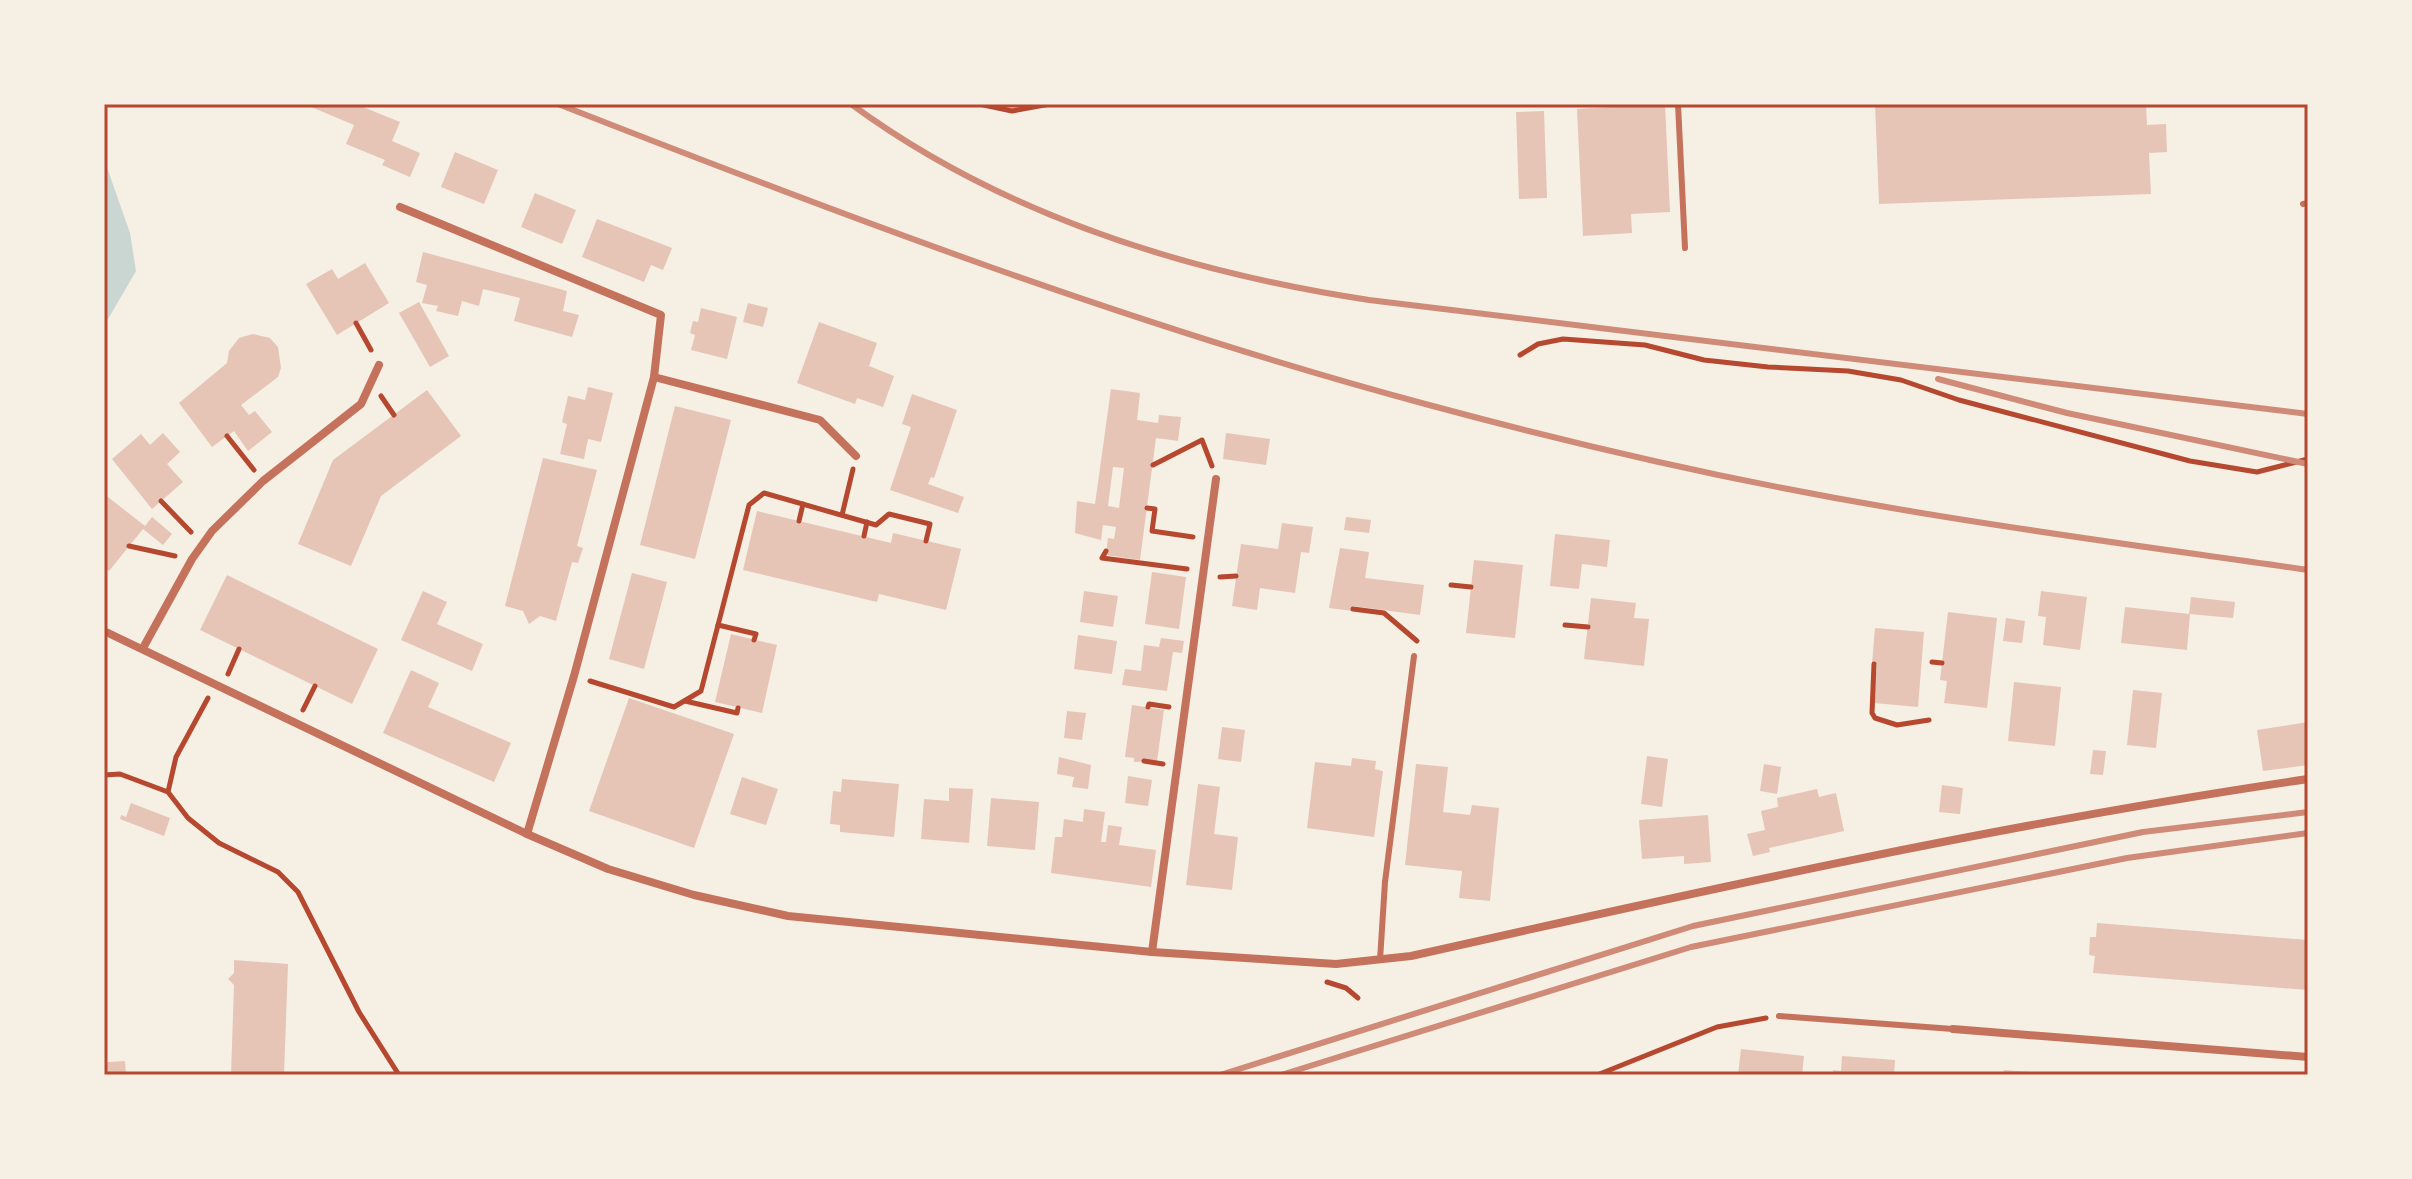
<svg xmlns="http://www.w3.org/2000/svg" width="2412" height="1179" font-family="Arial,sans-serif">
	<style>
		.water { fill: #c9d6d2 }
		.building { fill: #e6c5b7; fill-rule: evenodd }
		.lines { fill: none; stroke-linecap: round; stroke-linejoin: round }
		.path { stroke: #b5482f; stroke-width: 5 }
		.service { stroke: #c5725c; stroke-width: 6 }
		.minor { stroke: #c5725c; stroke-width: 8 }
		.rail { stroke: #cf8b77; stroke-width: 6 }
		.neatline { fill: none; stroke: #b5482f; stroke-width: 3 }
	</style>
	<rect width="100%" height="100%" fill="#f6efe4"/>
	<path class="water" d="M 104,159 L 130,233 L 136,271 L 104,326 Z"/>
	<g class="building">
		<path d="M 304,104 L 364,104 L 363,107 L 400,122 L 392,141 L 420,153 L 410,177 L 382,165 L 385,160 L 346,144 L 354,125 Z"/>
		<path d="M 1665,104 L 1670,212 L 1631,214 L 1632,233 L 1583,236 L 1577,109 Z"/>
		<path d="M 1875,104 L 2146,104 L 2147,125 L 2166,124 L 2167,152 L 2149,153 L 2151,194 L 1879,204 Z"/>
		<path d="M 1544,111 L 1547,198 L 1519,199 L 1516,112 Z"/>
		<path d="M 455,152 L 498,170 L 484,204 L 441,187 Z"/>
		<path d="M 535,193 L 576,210 L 562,244 L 521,227 Z"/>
		<path d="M 597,219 L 672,248 L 663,270 L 651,265 L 644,282 L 582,257 Z"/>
		<path d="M 423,252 L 567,291 L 563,311 L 579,315 L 572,337 L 514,321 L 520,298 L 483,289 L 479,306 L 462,301 L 458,316 L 436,311 L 438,306 L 422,303 L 427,285 L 416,282 Z"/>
		<path d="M 365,263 L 389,303 L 337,335 L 306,284 L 332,269 L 338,279 Z"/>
		<path d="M 419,302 L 449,356 L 430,367 L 399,313 Z"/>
		<path d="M 748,303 L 768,308 L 763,327 L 743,322 Z"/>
		<path d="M 701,308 L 737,317 L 727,359 L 691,350 L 695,335 L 690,333 L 693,321 L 698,322 Z"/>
		<path d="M 819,322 L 877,343 L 869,366 L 894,376 L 883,407 L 857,398 L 855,404 L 797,383 Z"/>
		<path d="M 253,334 L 270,338 L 278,347 L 281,368 L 278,377 L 241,405 L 249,415 L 255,411 L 272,432 L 248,451 L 234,431 L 212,447 L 179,403 L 227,363 L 229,351 L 239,338 Z"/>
		<path d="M 588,387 L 613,393 L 601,442 L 588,439 L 584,459 L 560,454 L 567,424 L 562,422 L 568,396 L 585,400 Z"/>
		<path d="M 1111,389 L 1140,393 L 1137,420 L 1158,423 L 1159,415 L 1181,417 L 1178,441 L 1156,438 L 1140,560 L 1106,555 L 1108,538 L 1114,539 L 1116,527 L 1103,525 L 1101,540 L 1075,533 L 1077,501 L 1095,504 ZM 1113,467 L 1124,468 L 1119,508 L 1108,506 Z"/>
		<path d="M 427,390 L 461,436 L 381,496 L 351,566 L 298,544 L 333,460 Z"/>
		<path d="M 912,394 L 957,410 L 934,478 L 931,477 L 928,484 L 964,497 L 958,513 L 890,490 L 911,427 L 902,424 Z"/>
		<path d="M 675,406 L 731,420 L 695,559 L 640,545 Z"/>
		<path d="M 163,433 L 180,452 L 167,464 L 183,482 L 152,509 L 112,459 L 141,434 L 150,445 Z"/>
		<path d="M 1226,433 L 1270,439 L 1266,465 L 1223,459 Z"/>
		<path d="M 543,458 L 597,470 L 577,546 L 583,548 L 578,563 L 572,562 L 556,621 L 540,616 L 529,624 L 523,611 L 505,606 Z"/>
		<path d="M 104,494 L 145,526 L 152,517 L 172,534 L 163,545 L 143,529 L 109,571 L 104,567 Z"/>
		<path d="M 757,511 L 891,543 L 893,533 L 961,549 L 946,610 L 879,594 L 877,602 L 743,570 Z"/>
		<path d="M 1346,517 L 1371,520 L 1369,533 L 1344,530 Z"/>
		<path d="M 1282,523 L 1313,527 L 1309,553 L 1301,552 L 1295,593 L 1260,588 L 1257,610 L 1232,606 L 1241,544 L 1278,549 Z"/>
		<path d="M 1555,534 L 1610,540 L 1607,567 L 1582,564 L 1579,589 L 1550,586 Z"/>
		<path d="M 1340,548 L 1369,552 L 1365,578 L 1424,585 L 1420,615 L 1353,606 L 1353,611 L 1329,608 Z"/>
		<path d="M 1474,560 L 1523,565 L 1515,638 L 1466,633 Z"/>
		<path d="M 1152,572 L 1186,577 L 1179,629 L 1145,624 Z"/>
		<path d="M 632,573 L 667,582 L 644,669 L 609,659 Z"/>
		<path d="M 227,575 L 378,649 L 352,704 L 200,630 Z"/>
		<path d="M 423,591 L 447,602 L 437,624 L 483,644 L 472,671 L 401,640 Z"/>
		<path d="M 1084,591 L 1118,596 L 1113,627 L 1080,622 Z"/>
		<path d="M 2041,591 L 2087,597 L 2080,650 L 2043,645 L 2046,617 L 2038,616 Z"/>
		<path d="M 2191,597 L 2235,602 L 2233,618 L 2189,614 Z"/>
		<path d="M 1591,598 L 1636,603 L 1634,618 L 1649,619 L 1644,666 L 1584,659 Z"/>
		<path d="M 2125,607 L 2190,614 L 2187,650 L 2121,643 Z"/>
		<path d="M 1948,612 L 1997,618 L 1987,708 L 1944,703 L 1947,681 L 1940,680 Z"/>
		<path d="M 2006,618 L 2025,621 L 2022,643 L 2003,641 Z"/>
		<path d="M 1875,628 L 1924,632 L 1918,707 L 1874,703 L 1877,664 L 1872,664 Z"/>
		<path d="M 731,634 L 777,645 L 762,713 L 715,702 Z"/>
		<path d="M 1078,635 L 1117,641 L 1112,674 L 1074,669 Z"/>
		<path d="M 1161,638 L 1184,641 L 1182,653 L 1173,652 L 1167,691 L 1122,685 L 1125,669 L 1141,671 L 1144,645 L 1159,647 Z"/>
		<path d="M 411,670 L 439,683 L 428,707 L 511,743 L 494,782 L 383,733 Z"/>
		<path d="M 2014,682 L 2061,687 L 2055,746 L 2008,741 Z"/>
		<path d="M 2133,690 L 2162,693 L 2156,748 L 2127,745 Z"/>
		<path d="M 629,698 L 734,734 L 694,848 L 589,811 Z"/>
		<path d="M 1132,705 L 1164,710 L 1157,761 L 1134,762 L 1134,758 L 1125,757 Z"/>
		<path d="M 1067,711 L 1086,713 L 1082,740 L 1064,738 Z"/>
		<path d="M 2308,722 L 2308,765 L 2263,771 L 2257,730 Z"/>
		<path d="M 1222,727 L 1245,730 L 1241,762 L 1218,759 Z"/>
		<path d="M 2093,750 L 2106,751 L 2103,775 L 2090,774 Z"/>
		<path d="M 1647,756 L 1668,759 L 1662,807 L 1641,804 Z"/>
		<path d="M 1059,757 L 1091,765 L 1088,789 L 1072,787 L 1074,777 L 1057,774 Z"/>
		<path d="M 1352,758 L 1376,761 L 1375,769 L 1383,771 L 1374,837 L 1307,828 L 1315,762 L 1351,766 Z"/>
		<path d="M 1416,764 L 1448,767 L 1443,812 L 1470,815 L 1472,805 L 1499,808 L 1490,901 L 1459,898 L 1462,871 L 1405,865 Z"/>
		<path d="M 1764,764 L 1781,767 L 1777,794 L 1760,791 Z"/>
		<path d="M 1128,776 L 1152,780 L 1148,806 L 1125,803 Z"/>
		<path d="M 742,777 L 778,789 L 766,825 L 730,814 Z"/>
		<path d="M 842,779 L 899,784 L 894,837 L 840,832 L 840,825 L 830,824 L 833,791 L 841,792 Z"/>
		<path d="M 1198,784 L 1220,787 L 1214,834 L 1238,837 L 1232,890 L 1186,885 Z"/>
		<path d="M 1942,785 L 1963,788 L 1960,814 L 1939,812 Z"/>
		<path d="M 949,788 L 973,789 L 969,843 L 921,839 L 924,799 L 949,801 Z"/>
		<path d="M 1817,789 L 1819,797 L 1836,793 L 1844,831 L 1769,848 L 1770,852 L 1753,856 L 1747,834 L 1765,830 L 1761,811 L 1778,807 L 1777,798 Z"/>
		<path d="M 991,798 L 1039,802 L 1035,850 L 987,846 Z"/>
		<path d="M 131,803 L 170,818 L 164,836 L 120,819 L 121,815 L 126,817 Z"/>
		<path d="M 1084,809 L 1105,812 L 1101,842 L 1106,842 L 1108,825 L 1122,827 L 1119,845 L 1156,850 L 1151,887 L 1051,873 L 1055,837 L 1062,837 L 1064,819 L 1083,822 Z"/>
		<path d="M 1708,815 L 1711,862 L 1684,864 L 1684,856 L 1642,859 L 1639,820 Z"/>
		<path d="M 2097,923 L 2308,940 L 2308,990 L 2093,973 L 2095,956 L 2089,955 L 2090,937 L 2096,937 Z"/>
		<path d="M 234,960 L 288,964 L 284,1075 L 231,1075 L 234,985 L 228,979 L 234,973 Z"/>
		<path d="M 1741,1049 L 1804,1056 L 1802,1075 L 1738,1075 Z"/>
		<path d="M 1842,1056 L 1895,1060 L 1894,1075 L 1833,1075 L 1833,1070 L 1841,1071 Z"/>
		<path d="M 125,1061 L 126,1075 L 104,1075 L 104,1065 L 108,1062 Z"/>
		<path d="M 2004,1070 L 2044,1073 L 2043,1075 L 2003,1075 Z"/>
	</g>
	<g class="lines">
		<g class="path">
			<path d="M 979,104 L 1012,111 L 1050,104"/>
			<path d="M 356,323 L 371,350"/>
			<path d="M 1520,355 L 1538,344 L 1563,339 L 1645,345 L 1704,360 L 1768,367 L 1848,371 L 1901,380 L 1959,400 L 2190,461 L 2257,472 L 2308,459"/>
			<path d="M 381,396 L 394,415"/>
			<path d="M 227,436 L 254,470"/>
			<path d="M 1153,465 L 1202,440 L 1212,466"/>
			<path d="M 161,501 L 191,532"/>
			<path d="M 1147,508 L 1155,509 L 1152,531 L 1193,537"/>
			<path d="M 842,515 L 853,469"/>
			<path d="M 799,521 L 803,504"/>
			<path d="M 864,536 L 867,522"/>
			<path d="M 129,546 L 175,556"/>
			<path d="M 1106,551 L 1102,558 L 1187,569"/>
			<path d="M 1220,577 L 1236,576"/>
			<path d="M 1451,585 L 1471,587"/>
			<path d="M 1353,609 L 1384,613 L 1417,641"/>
			<path d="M 718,625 L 756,634 L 754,640"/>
			<path d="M 1565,625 L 1588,627"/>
			<path d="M 1932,662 L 1942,663"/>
			<path d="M 1874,664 L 1872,713 L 1875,718 L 1897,725 L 1929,720"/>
			<path d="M 228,674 L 239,649"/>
			<path d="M 590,681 L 674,707 L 701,691 L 749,505 L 764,493 L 876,525 L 889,514 L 930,524 L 926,541"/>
			<path d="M 208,698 L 176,757 L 168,792 L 188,818 L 219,843 L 278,872 L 298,892 L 359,1012 L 399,1075"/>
			<path d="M 685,701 L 737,713 L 738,708"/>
			<path d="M 1148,707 L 1149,704 L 1169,707"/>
			<path d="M 303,710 L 315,686"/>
			<path d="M 1144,761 L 1163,764"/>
			<path d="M 104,775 L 120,774 L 168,792"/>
			<path d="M 1327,982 L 1346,988 L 1358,998"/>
			<path d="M 1597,1075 L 1717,1027 L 1766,1018"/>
		</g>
		<g class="service">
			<path d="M 1678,104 L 1685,248"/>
			<path d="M 2303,204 L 2308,203"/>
			<path d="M 1380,960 L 1385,882 L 1414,656"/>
			<path d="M 1779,1016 L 1953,1029"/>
		</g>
		<g class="minor">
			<path d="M 400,207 L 661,315 L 654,377 L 574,676 L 527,834"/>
			<path d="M 654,377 L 820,420 L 856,456"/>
			<path d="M 104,631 L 527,834 L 608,869 L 694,895 L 788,916 L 1152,952 L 1336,964 L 1411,956 C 1709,889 2006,823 2308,779"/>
			<path d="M 143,648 L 192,559 L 212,531 L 263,481 L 361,404 L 379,365"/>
			<path d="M 1152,952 L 1216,479"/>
			<path d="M 1953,1029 L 2308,1057"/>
		</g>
		<g class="rail">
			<path d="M 558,104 C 844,216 1131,325 1429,405 C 1581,446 1737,482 1892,508 C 2030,532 2170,550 2308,570"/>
			<path d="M 851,104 C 1002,215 1185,272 1369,300 L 2308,414"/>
			<path d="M 1938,379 L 2067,413 L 2308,464"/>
			<path d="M 1220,1075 L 1693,926 L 2143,832 L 2308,812"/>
			<path d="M 1281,1075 L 1691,947 L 2127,858 L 2308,833"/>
		</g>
	</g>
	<rect width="2412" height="1179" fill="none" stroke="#f6efe4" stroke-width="212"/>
	<rect x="106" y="106" width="2200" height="967" class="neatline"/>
</svg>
